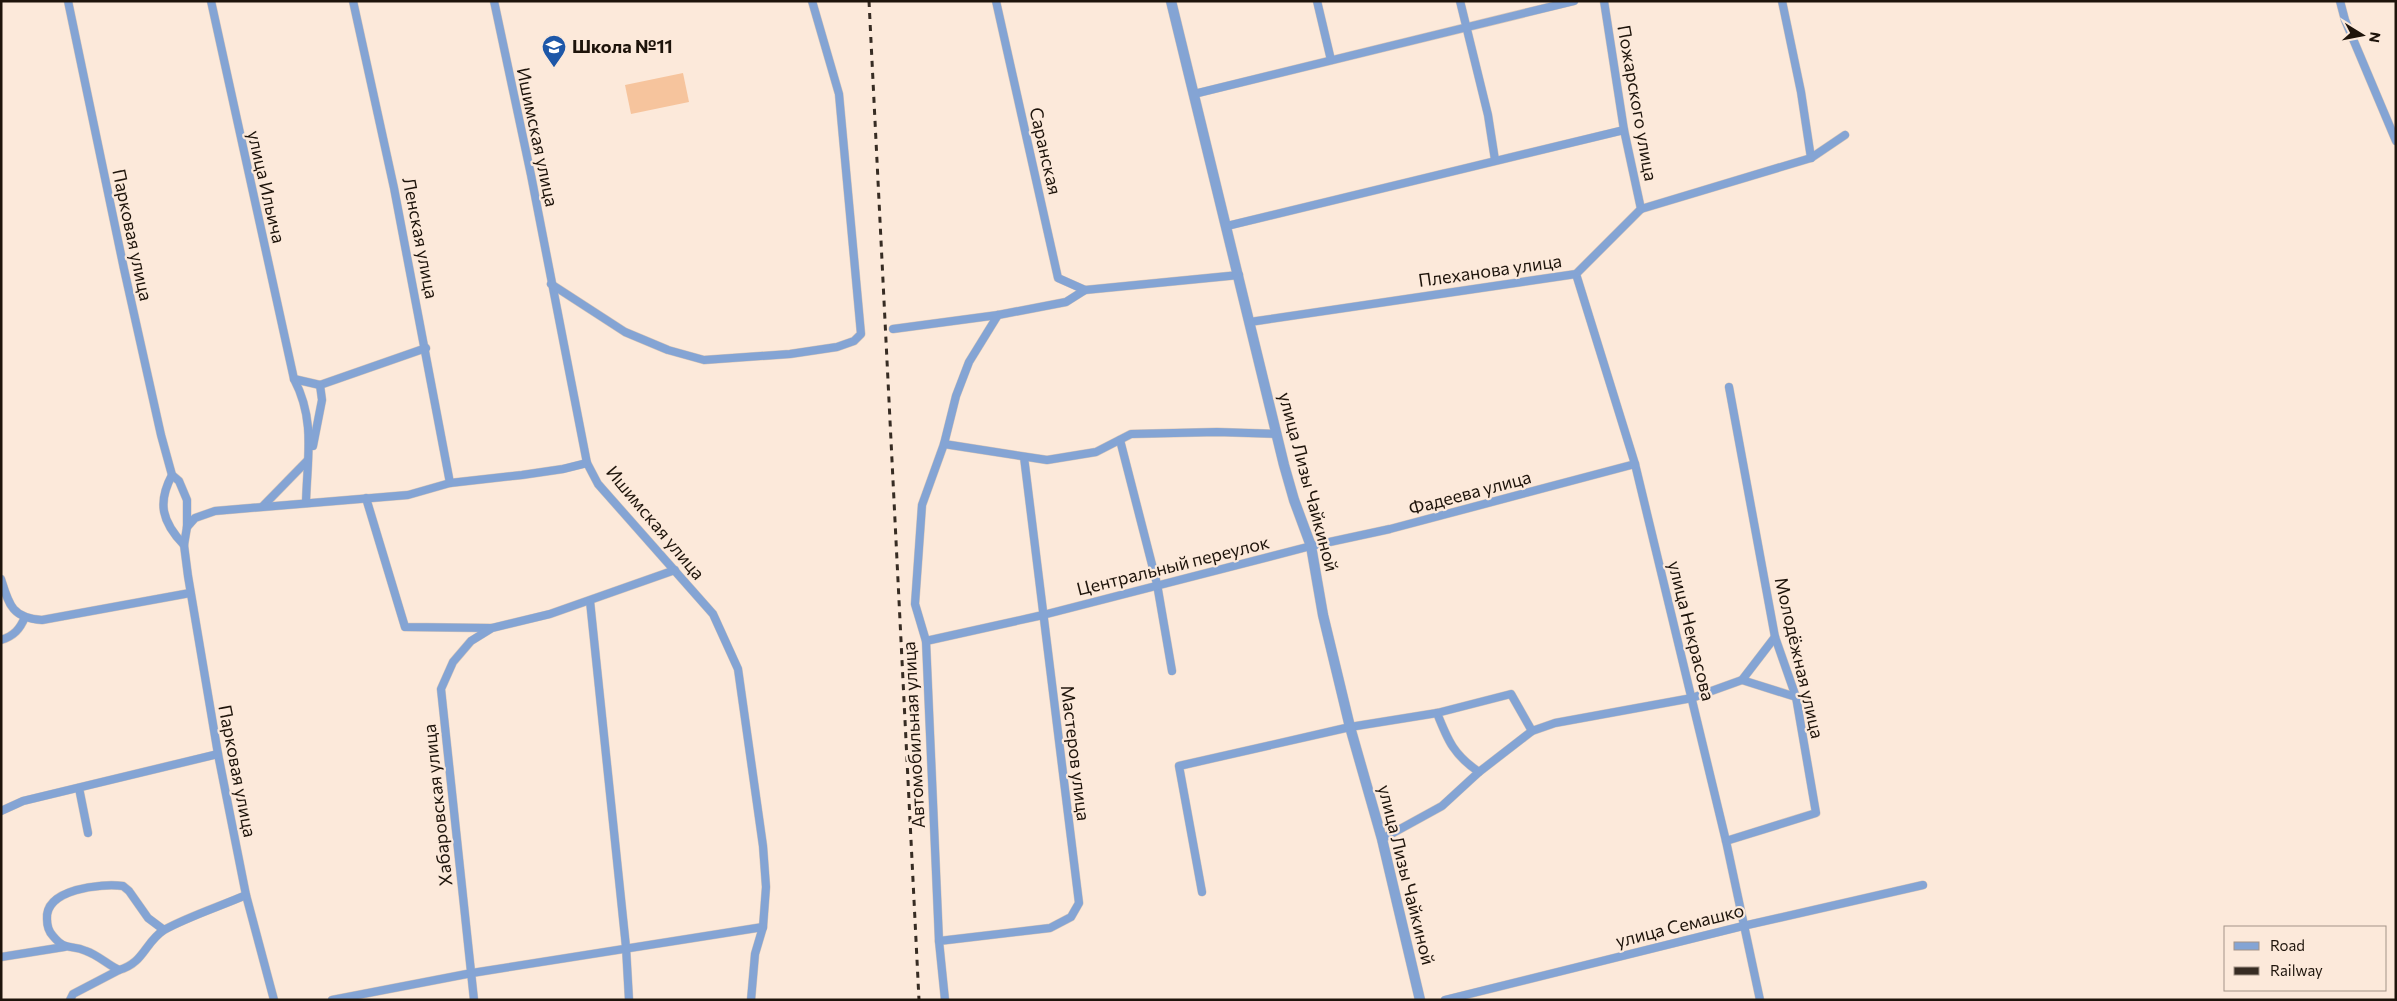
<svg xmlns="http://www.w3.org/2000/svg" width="2397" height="1001" font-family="Commissioner,sans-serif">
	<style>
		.green { fill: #f6c49d }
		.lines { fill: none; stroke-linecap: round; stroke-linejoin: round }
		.minor-casing { stroke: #d8c7b9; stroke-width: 9 }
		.tertiary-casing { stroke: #d8c7b9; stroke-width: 11 }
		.minor { stroke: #84a4d4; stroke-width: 8 }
		.tertiary { stroke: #84a4d4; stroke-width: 10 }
		.rail { stroke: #372c23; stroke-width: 3; stroke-dasharray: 6 6; stroke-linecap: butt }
		.labels { text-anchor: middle; stroke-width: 4.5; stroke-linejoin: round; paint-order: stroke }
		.poi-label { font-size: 18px; font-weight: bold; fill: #1e140b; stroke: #fce9da; text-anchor: start }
		.street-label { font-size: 18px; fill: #1e140b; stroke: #fce9da }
	</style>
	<rect width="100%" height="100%" fill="#fce9da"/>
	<path class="green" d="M 683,73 L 689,102 L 631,114 L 625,85 Z"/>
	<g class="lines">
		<defs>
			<g id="minor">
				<path d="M 68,1 L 124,269 L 161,435 L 172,475 L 179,481 L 187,500 L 187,527 L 184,545 L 188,576 L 218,754 L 246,895 L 274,1000"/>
				<path d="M 211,1 L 294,379 C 316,421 307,458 306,503"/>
				<path d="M 353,1 L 394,188 L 450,483"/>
				<path d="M 494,1 L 531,175 L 587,463 L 598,484 L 713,614 L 738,669 L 763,846 L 766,887 L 763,927 L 755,954 L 751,1000"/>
				<path d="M 996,1 L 1058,278 L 1085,290"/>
				<path d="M 1317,1 L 1331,60"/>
				<path d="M 1460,1 L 1488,115 L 1495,160"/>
				<path d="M 1604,1 L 1624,130 L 1641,209"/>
				<path d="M 1782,1 L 1801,92 L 1811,158"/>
				<path d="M 2340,1 L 2345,20 L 2396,141"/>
				<path d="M 1194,94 L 1574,1"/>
				<path d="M 1227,226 L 1624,130"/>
				<path d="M 1576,274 L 1635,464 L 1726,841 L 1760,1000"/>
				<path d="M 551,284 L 625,332 L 668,350 L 704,360 L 790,354 L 837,347 L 854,341 L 861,334 L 839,94 L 812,1"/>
				<path d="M 1250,322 L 1576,274 L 1641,209 L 1811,158 L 1845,135"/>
				<path d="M 893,329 L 998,315 L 1066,302 L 1085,290 L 1239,275"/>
				<path d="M 294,379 L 320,385 L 426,348"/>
				<path d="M 1120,440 L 1157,584 L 1172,671"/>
				<path d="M 944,444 L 1047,460 L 1096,452 L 1131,434 L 1217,432 L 1277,434"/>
				<path d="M 313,446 L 322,400 L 320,385"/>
				<path d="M 172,475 C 157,503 162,522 184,545"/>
				<path d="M 366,498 L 405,627 L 491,628"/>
				<path d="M 263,506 L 307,461"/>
				<path d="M 187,527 L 195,518 L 215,511 L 408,495 L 450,483 L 522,475 L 563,469 L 587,463"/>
				<path d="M 1,579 C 9,605 12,618 42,620 L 190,593"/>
				<path d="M 590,601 L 626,947 L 629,1000"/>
				<path d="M 1,640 C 14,636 20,629 25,617"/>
				<path d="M 926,641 L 1043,615 L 1311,546 L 1390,529 L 1635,464"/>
				<path d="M 1742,680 L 1796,697"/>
				<path d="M 1437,713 C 1448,741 1454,755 1479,772"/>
				<path d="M 79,788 L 88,833"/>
				<path d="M 1,811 L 23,801 L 218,754"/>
				<path d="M 1382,839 L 1442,806 L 1479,772 L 1532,731 L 1555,723 L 1692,698 L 1742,680 L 1775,637"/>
				<path d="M 1726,841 L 1816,813 L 1796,697 L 1775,637 L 1729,387"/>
				<path d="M 1202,892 L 1179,766 L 1350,727 L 1437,713 L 1511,694 L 1532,731"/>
				<path d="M 164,930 L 148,918 L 129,891 L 123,886 C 101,883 45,889 47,919 C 47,925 48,931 53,936 C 66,952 71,944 86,951 C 98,955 108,965 119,970 C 144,963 145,942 164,930 C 187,917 221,906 246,895"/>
				<path d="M 939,941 L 1050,928 L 1071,917 L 1079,903 L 1024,457"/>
				<path d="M 1,957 L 64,947"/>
				<path d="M 70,1000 L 73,994 L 119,970"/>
				<path d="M 332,1000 L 472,973 L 763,927"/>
				<path d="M 474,1000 L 441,689 L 453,662 L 471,641 L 492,628 L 550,614 L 675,570"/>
				<path d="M 945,1000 L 939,941 L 926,641 L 915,604 L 922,505 L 944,444 L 956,396 L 969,362 L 998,315"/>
				<path d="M 1445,1000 L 1743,926 L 1923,885"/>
			</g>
			<path id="tertiary" d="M 1171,1 L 1284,465 L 1294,500 L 1311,546 L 1323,615 L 1350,727 L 1382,839 L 1420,1000"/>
		</defs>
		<use href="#minor" class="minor-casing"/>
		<use href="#tertiary" class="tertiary-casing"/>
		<use href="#minor" class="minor"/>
		<use href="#tertiary" class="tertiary"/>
		<path class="rail" d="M 869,1 L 919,1000"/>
	</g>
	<defs>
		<symbol id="school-pin" viewBox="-11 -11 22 30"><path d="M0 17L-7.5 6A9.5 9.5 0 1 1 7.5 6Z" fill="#1d57a8" stroke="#fce9da"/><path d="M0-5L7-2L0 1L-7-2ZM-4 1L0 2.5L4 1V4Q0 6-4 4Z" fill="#fff"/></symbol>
	</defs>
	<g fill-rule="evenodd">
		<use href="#school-pin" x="540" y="33" width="28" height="38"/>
	</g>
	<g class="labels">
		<g class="poi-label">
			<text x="572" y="53">Школа №11</text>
		</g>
		<g class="street-label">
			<text transform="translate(1637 103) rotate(80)" y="6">Пожарского улица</text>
			<text transform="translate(537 137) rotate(78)" y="6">Ишимская улица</text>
			<text transform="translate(1045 151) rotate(77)" y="6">Саранская</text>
			<text transform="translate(266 187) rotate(77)" y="6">улица Ильича</text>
			<text transform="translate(132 235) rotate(78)" y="6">Парковая улица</text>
			<text transform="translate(420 238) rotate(79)" y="6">Ленская улица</text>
			<text transform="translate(1490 271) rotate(-8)" y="6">Плеханова улица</text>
			<text transform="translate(1308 482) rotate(75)" y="6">улица Лизы Чайкиной</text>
			<text transform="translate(1470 493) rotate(-15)" y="6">Фадеева улица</text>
			<text transform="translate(655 523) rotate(50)" y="6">Ишимская улица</text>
			<text transform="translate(1173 566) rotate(-14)" y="6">Центральный переулок</text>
			<text transform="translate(1691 631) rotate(76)" y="6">улица Некрасова</text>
			<text transform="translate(1799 658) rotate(77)" y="6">Молодёжная улица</text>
			<text transform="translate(914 735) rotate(-93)" y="6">Автомобильная улица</text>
			<text transform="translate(1075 753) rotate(83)" y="6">Мастеров улица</text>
			<text transform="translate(237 771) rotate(79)" y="6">Парковая улица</text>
			<text transform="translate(438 805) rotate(-96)" y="6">Хабаровская улица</text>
			<text transform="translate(1406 875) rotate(76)" y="6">улица Лизы Чайкиной</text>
			<text transform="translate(1680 926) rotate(-14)" y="6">улица Семашко</text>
		</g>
	</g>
	<rect width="2397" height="1001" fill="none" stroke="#1e140b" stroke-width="5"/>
	<rect x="2224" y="926" width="162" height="65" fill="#fce9da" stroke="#a39487"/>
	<rect x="2234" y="942" width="25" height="8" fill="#84a4d4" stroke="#a39487"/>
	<text x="2270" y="951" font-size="15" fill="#1e140b">Road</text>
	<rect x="2234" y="967" width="25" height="8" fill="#372c23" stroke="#a39487"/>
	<text x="2270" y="976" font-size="15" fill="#1e140b">Railway</text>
	<g transform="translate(2362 35) rotate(100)" stroke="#fce9da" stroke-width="4" paint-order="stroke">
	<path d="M0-4L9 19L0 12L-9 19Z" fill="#1e140b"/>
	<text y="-8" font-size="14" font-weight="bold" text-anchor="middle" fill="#1e140b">N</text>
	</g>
</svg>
